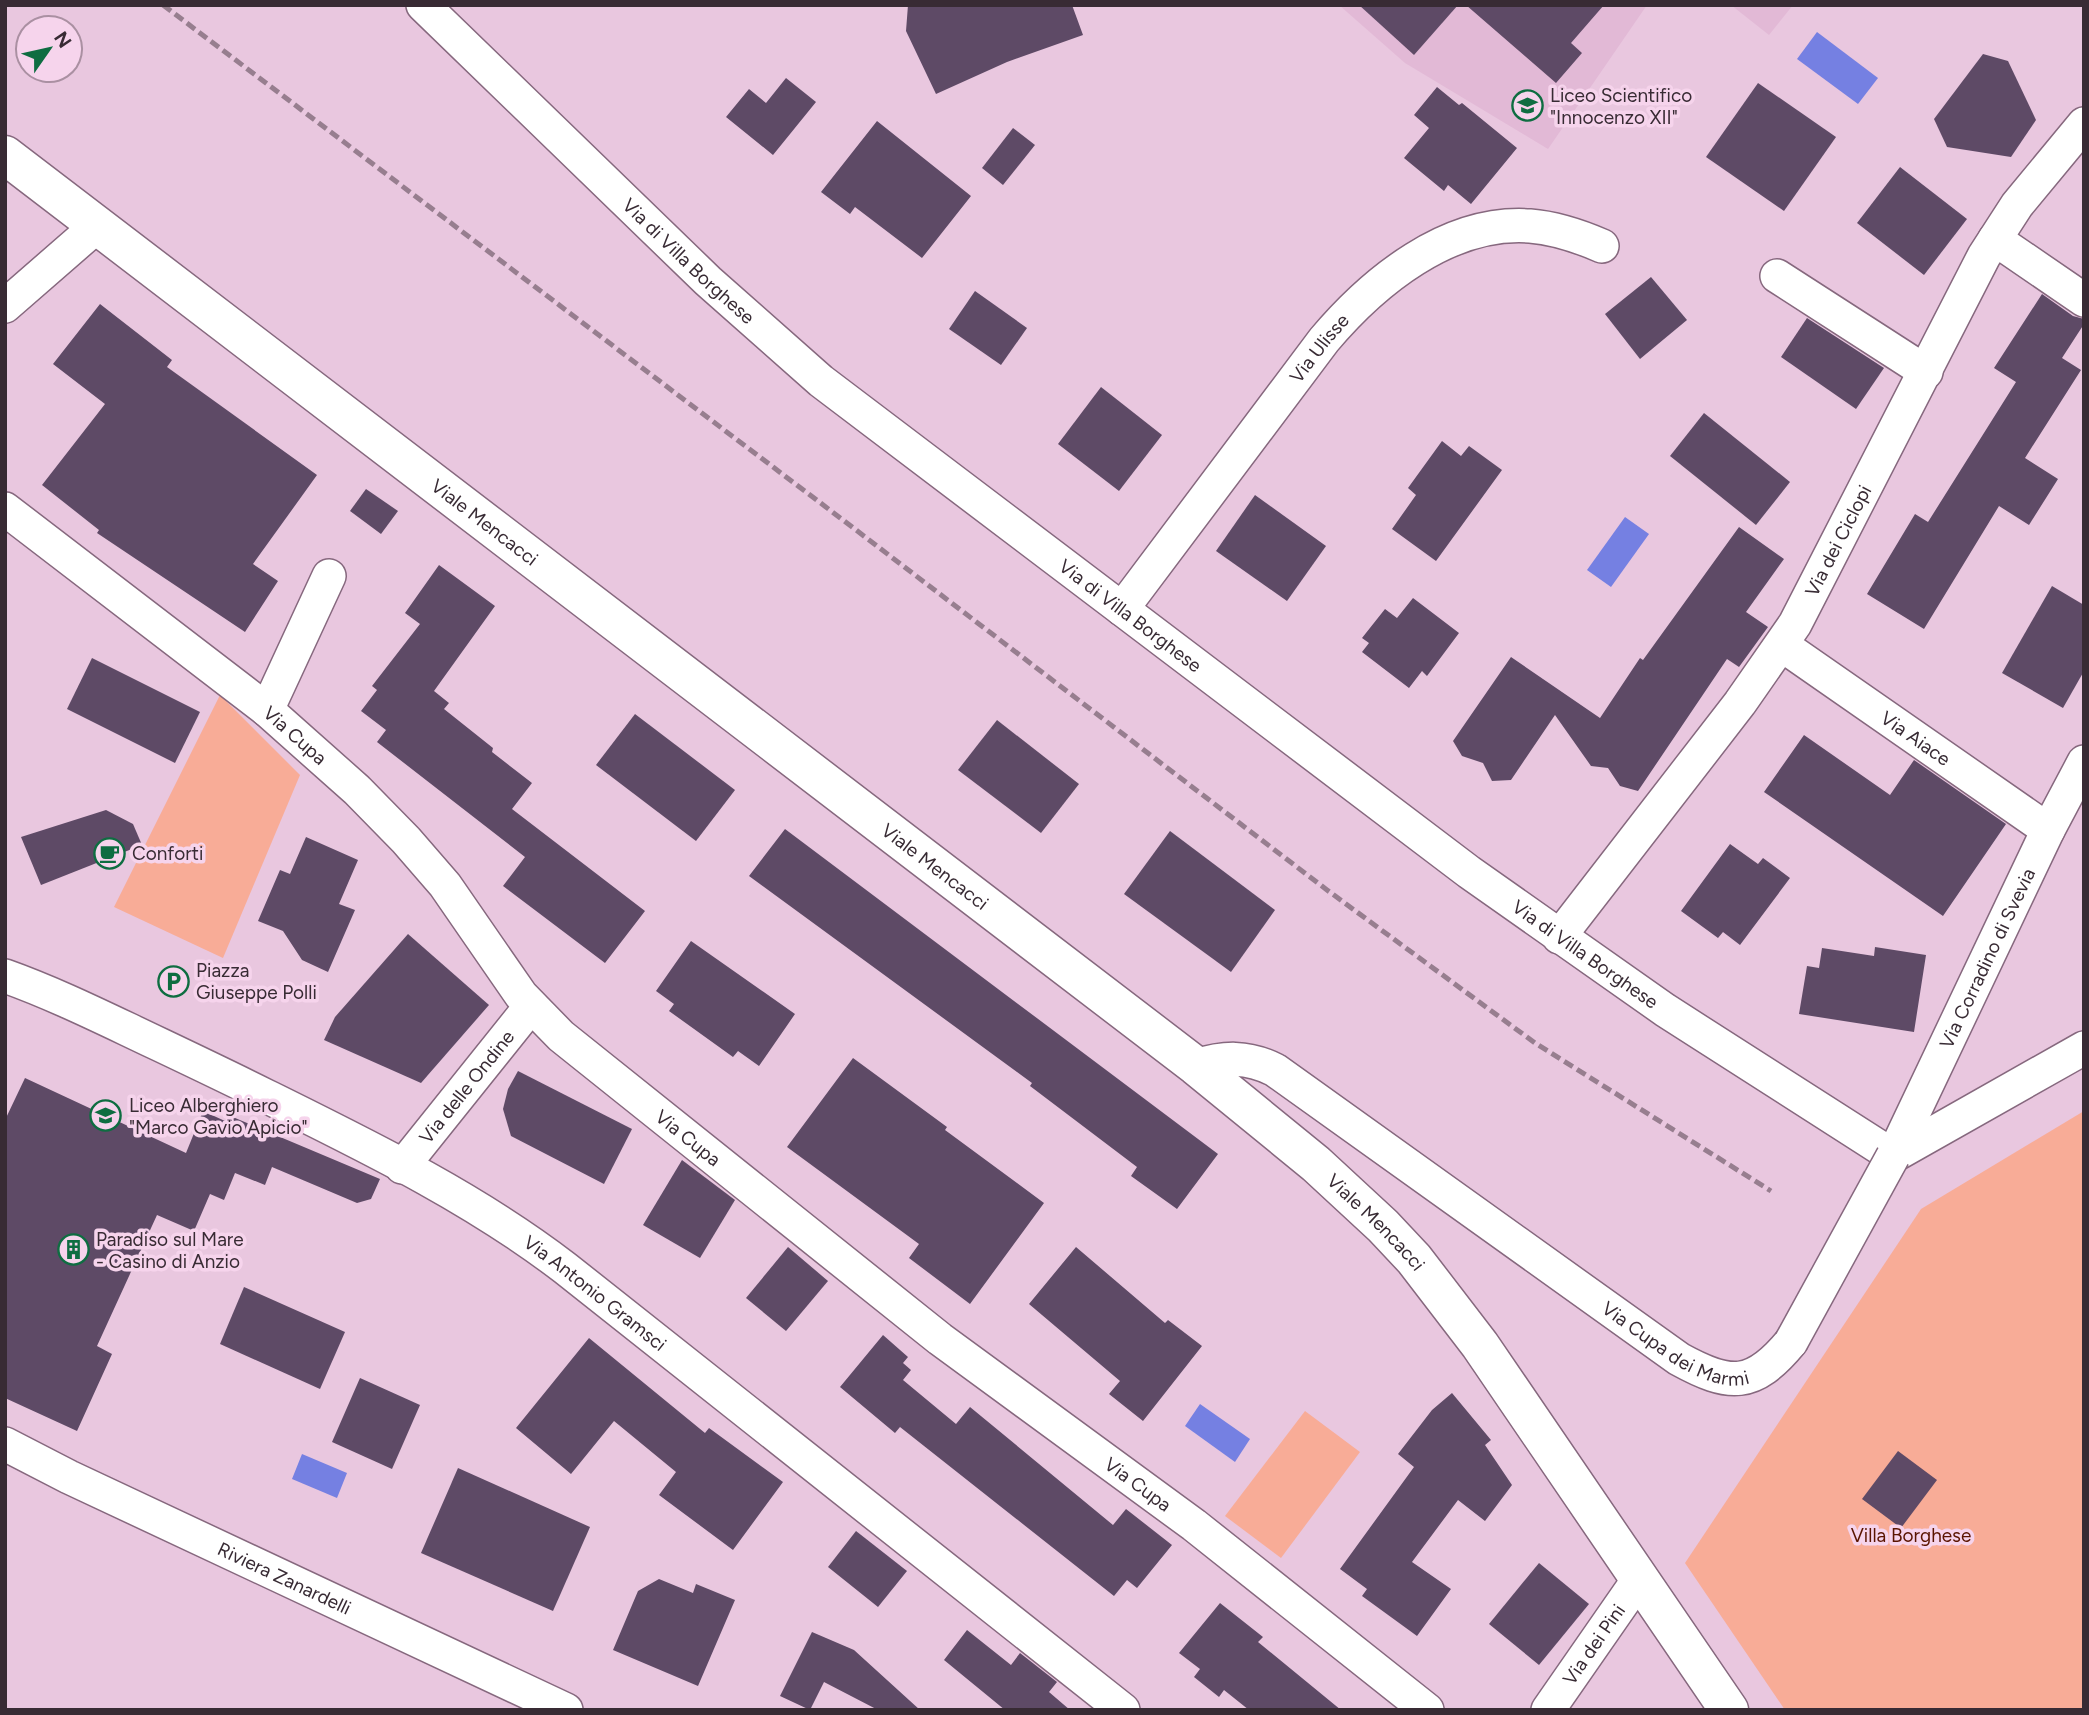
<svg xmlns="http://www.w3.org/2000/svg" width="2089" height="1715" font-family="Figtree,sans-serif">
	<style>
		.built { fill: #e2b9d6 }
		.green { fill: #f8ac97 }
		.water { fill: #7580e2 }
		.building { fill: #5e4a66 }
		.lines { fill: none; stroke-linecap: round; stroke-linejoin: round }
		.minor-casing { stroke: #86687e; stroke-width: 36 }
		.primary-casing { stroke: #86687e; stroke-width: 41 }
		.minor { stroke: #fff; stroke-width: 33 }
		.primary { stroke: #fff; stroke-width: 38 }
		.rail { stroke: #977e8f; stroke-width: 5; stroke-dasharray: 10 5; stroke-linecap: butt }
		.minor-bridge-casing { stroke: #86687e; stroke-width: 36; stroke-linecap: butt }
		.minor-bridge { stroke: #fff; stroke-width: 33 }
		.labels { text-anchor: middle; stroke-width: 7; stroke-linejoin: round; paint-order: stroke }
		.poi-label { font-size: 19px; fill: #382b34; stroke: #f6d4ec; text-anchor: start }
		.street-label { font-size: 19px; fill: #382b34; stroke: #f6d4ec }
		.park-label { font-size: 19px; fill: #5a1400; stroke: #f6d4ec }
	</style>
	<rect width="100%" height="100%" fill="#e9c7df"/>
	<g class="built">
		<path d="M 1339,5 L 1647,5 L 1548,149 L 1405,63 Z"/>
		<path d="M 1731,5 L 1793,5 L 1769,35 Z"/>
	</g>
	<g class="green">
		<path d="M 220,695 L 300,775 L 223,958 L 114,907 Z"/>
		<path d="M 2084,1111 L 2084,1710 L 1785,1710 L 1685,1563 L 1921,1209 Z"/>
		<path d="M 1305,1411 L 1360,1452 L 1281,1558 L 1225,1516 Z"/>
	</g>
	<g class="water">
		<path d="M 1817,32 L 1878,78 L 1858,104 L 1797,59 Z"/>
		<path d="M 1625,517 L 1649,534 L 1611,587 L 1587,570 Z"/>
		<path d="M 1200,1404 L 1250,1439 L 1235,1462 L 1185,1426 Z"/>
		<path d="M 302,1454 L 347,1473 L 337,1498 L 292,1479 Z"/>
	</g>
	<g class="building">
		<path d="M 908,5 L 1072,5 L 1083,35 L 1007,62 L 936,94 L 906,31 Z"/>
		<path d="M 1359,5 L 1458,5 L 1414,55 Z"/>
		<path d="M 1466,5 L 1604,5 L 1571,43 L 1582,53 L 1556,83 Z"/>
		<path d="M 1983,54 L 2008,61 L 2036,120 L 2011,157 L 1947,147 L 1934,119 Z"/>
		<path d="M 786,78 L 816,102 L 773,155 L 726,117 L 749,89 L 766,103 Z"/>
		<path d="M 1758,83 L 1836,137 L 1784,211 L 1706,157 Z"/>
		<path d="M 1437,87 L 1459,105 L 1462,103 L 1517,148 L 1471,204 L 1448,185 L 1444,191 L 1404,158 L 1429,128 L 1414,115 Z"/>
		<path d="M 877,121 L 971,196 L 922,258 L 855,207 L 850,214 L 821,192 Z"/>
		<path d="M 1013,128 L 1035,145 L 1003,185 L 982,168 Z"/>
		<path d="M 1900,167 L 1967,219 L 1924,275 L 1857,223 Z"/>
		<path d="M 1651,277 L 1687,320 L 1640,359 L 1605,314 Z"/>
		<path d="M 975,291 L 1027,328 L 1001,365 L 949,329 Z"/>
		<path d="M 2042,294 L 2073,316 L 2084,319 L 2084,324 L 2062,358 L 2081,370 L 2025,458 L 2058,479 L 2029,525 L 1999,506 L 1924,629 L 1867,594 L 1915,514 L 1928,522 L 2016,382 L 1994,368 Z"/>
		<path d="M 100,304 L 172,360 L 167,367 L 317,475 L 253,564 L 278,581 L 245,632 L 97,533 L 99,530 L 42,485 L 105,404 L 53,364 Z"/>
		<path d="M 1807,318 L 1884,368 L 1856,409 L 1781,357 Z"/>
		<path d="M 1101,387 L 1162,435 L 1119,491 L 1058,444 Z"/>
		<path d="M 1704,413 L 1790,482 L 1756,525 L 1670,456 Z"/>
		<path d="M 1442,441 L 1461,456 L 1469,446 L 1502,470 L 1436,561 L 1392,529 L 1416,495 L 1408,488 Z"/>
		<path d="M 366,489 L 398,511 L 381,534 L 350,511 Z"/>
		<path d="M 1255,495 L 1326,546 L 1287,601 L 1216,551 Z"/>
		<path d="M 1739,527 L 1784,559 L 1746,612 L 1768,627 L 1739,667 L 1727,659 L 1638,791 L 1620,786 L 1608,768 L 1591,766 L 1555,715 L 1511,780 L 1492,781 L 1483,763 L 1462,756 L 1453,741 L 1511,657 L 1600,718 L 1640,658 L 1643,660 Z"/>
		<path d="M 439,565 L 495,606 L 434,691 L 449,703 L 444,709 L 493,748 L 492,752 L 532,783 L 512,809 L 645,911 L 605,963 L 503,886 L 525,857 L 377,742 L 386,730 L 361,711 L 377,690 L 372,686 L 420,624 L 405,613 Z"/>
		<path d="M 2052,586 L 2084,605 L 2084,671 L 2063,708 L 2002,673 Z"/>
		<path d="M 1413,598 L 1459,633 L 1427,676 L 1422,671 L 1409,688 L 1362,652 L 1369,643 L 1362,638 L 1385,609 L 1397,618 Z"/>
		<path d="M 92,658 L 200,712 L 175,763 L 67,709 Z"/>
		<path d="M 635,714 L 735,790 L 696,841 L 596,765 Z"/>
		<path d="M 997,720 L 1079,784 L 1041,833 L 958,770 Z"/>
		<path d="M 1804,735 L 1890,795 L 1914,760 L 2006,824 L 1943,916 L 1764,792 Z"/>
		<path d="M 106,810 L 133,824 L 142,845 L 41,885 L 21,837 Z"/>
		<path d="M 785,829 L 1218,1154 L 1177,1209 L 1131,1176 L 1137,1167 L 1030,1086 L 1032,1083 L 749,876 Z"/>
		<path d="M 1170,831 L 1275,910 L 1231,972 L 1124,894 Z"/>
		<path d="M 306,837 L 358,860 L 339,904 L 355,910 L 328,972 L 302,960 L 283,931 L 258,921 L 280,870 L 290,874 Z"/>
		<path d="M 1730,844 L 1758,864 L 1763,858 L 1790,878 L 1740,945 L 1723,932 L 1718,938 L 1681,911 Z"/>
		<path d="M 408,934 L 489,1005 L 421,1083 L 324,1040 L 335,1017 Z"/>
		<path d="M 691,941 L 795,1014 L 759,1066 L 738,1051 L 733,1057 L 669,1011 L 674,1004 L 656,991 Z"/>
		<path d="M 1875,947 L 1926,955 L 1914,1032 L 1799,1014 L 1807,966 L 1819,968 L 1822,948 L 1874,956 Z"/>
		<path d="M 853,1058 L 947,1127 L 945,1130 L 1044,1203 L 970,1304 L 909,1258 L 919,1244 L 787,1147 Z"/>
		<path d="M 518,1071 L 632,1129 L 604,1184 L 511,1136 L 503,1109 L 508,1089 Z"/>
		<path d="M 25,1078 L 186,1153 L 203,1111 L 225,1121 L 228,1115 L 380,1179 L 371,1199 L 357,1203 L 272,1167 L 265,1185 L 235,1173 L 224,1200 L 210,1194 L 194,1231 L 157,1215 L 97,1346 L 112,1354 L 77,1431 L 5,1398 L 5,1120 Z"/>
		<path d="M 682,1160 L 735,1200 L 700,1258 L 643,1225 Z"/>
		<path d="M 788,1247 L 828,1281 L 786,1331 L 746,1298 Z"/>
		<path d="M 1076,1247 L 1165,1323 L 1168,1320 L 1202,1346 L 1143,1421 L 1109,1394 L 1120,1381 L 1029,1304 Z"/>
		<path d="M 244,1287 L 345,1332 L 320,1389 L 220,1344 Z"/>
		<path d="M 883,1335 L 908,1357 L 903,1363 L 911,1370 L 903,1380 L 956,1424 L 970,1407 L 1113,1525 L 1126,1509 L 1172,1545 L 1137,1588 L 1127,1580 L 1114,1596 L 900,1427 L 895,1433 L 840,1387 Z"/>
		<path d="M 589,1338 L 705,1433 L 709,1428 L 783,1482 L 733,1550 L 659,1495 L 676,1472 L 614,1421 L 571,1474 L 516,1428 Z"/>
		<path d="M 360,1378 L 420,1405 L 392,1469 L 332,1442 Z"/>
		<path d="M 1452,1393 L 1491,1440 L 1485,1445 L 1512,1485 L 1485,1521 L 1458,1500 L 1412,1562 L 1451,1589 L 1417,1636 L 1362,1596 L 1367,1589 L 1340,1569 L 1414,1467 L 1398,1454 L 1432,1410 Z"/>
		<path d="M 1898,1451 L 1937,1480 L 1901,1528 L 1862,1499 Z"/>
		<path d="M 458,1468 L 590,1527 L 553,1611 L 421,1553 Z"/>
		<path d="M 856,1531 L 907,1571 L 878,1607 L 828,1567 Z"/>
		<path d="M 1539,1563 L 1589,1604 L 1539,1665 L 1489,1624 Z"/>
		<path d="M 659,1579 L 693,1593 L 696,1584 L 735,1600 L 698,1686 L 613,1650 L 638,1591 Z"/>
		<path d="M 1220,1603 L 1263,1637 L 1258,1642 L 1341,1710 L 1249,1710 L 1224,1690 L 1219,1697 L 1194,1677 L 1200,1669 L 1179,1653 Z"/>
		<path d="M 967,1630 L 1011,1665 L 1020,1653 L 1057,1682 L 1049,1692 L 1070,1710 L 1005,1710 L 944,1660 Z"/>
		<path d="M 812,1632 L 854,1650 L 920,1710 L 878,1710 L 824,1682 L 810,1710 L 780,1696 Z"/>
	</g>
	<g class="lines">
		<defs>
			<g id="minor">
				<path id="s1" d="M 423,5 L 708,281 L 821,381 L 1469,872 L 1665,1010 L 1893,1156"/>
				<path d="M 1995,239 L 2084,300"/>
				<path d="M 1777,276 L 1926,372"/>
				<path d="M 5,306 L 98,225"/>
				<path id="s2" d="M 5,509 L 267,710 L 357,790 L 406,840 L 445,885 L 521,995 L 561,1036 L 940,1339 L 1194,1525 L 1427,1710"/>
				<path id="s3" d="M 1122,609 L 1324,340 C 1373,282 1448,220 1530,226 C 1555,228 1579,236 1602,246"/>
				<path id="s4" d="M 1782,645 L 2048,830"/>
				<path d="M 267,710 L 329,576"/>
				<path id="s5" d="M 1559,937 L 1740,703 L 1795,624 L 1984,256 L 2017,205 L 2084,124"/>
				<path id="s6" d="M 5,976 C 47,991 87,1010 127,1029 C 173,1051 220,1073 266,1096 C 369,1147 474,1198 565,1268 L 1123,1710"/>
				<path id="s7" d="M 1196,1066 C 1224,1057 1247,1056 1275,1070 L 1679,1359 C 1730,1387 1753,1388 1791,1342"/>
				<path id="s8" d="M 1893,1156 L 2048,830 L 2084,762"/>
				<path d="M 1893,1156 L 2084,1048"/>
				<path id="s9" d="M 402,1167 L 531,1006"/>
				<path id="s10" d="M 5,1444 L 69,1477 L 566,1710"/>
				<path id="s11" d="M 1548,1710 L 1639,1579"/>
			</g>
			<g id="primary">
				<path id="s12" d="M 5,155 L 1196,1066 L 1316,1164 L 1383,1226 L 1414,1259 L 1480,1345 L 1729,1710"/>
			</g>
		</defs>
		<use href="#minor" class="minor-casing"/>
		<use href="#primary" class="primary-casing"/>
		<use href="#minor" class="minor"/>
		<use href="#primary" class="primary"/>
		<path class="rail" d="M 163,5 L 843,520 L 1327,890 L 1535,1043 L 1771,1191"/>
		<defs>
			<path id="minor-bridge" d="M 1791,1342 L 1893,1156"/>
		</defs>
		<use href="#minor-bridge" class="minor-bridge-casing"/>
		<use href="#minor-bridge" class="minor-bridge"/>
	</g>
	<defs>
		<symbol id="school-ring" viewBox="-11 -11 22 22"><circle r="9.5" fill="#f6d4ec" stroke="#0e6d41" stroke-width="1.5"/><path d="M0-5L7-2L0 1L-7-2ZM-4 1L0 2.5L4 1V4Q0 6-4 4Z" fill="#0e6d41"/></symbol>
		<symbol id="cafe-ring" viewBox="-11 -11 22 22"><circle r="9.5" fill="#f6d4ec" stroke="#0e6d41" stroke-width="1.5"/><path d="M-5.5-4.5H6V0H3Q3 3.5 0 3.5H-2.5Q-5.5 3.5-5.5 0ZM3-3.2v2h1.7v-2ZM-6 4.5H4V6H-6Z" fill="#0e6d41"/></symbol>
		<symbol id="parking-ring" viewBox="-11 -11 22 22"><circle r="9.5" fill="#f6d4ec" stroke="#0e6d41" stroke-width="1.5"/><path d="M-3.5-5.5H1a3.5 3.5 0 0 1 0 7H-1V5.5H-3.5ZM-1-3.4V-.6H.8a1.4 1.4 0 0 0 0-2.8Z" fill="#0e6d41"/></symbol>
		<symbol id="building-ring" viewBox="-11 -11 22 22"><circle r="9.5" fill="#f6d4ec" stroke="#0e6d41" stroke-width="1.5"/><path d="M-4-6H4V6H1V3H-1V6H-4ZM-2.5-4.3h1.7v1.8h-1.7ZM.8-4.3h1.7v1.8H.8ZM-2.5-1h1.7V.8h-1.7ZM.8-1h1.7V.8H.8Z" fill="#0e6d41"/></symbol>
	</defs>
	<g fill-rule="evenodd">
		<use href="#school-ring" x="1510" y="88" width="35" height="35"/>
		<use href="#cafe-ring" x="92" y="836" width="35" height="35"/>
		<use href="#parking-ring" x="156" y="964" width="35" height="35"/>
		<use href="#school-ring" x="88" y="1098" width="35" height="35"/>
		<use href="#building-ring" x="56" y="1232" width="35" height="35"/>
	</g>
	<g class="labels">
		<g class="poi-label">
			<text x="1550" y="102">Liceo Scientifico<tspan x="1550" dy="22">"Innocenzo XII"</tspan></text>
			<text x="132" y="860">Conforti</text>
			<text x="196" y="977">Piazza<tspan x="196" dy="22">Giuseppe Polli</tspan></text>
			<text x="129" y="1112">Liceo Alberghiero<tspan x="129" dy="22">"Marco Gavio Apicio"</tspan></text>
			<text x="96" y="1246">Paradiso sul Mare<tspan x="96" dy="22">- Casino di Anzio</tspan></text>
		</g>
		<g class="street-label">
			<text dy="7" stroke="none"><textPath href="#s1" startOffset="369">Via di Villa Borghese</textPath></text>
			<text dy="7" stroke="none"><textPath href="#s3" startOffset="327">Via Ulisse</textPath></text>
			<text dy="7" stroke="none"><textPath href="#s12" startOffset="604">Viale Mencacci</textPath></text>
			<text dy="7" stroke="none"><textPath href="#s5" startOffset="486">Via dei Ciclopi</textPath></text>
			<text dy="7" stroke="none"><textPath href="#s1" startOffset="936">Via di Villa Borghese</textPath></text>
			<text dy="7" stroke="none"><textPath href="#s2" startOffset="368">Via Cupa</textPath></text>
			<text dy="7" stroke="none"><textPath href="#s4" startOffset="163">Via Aiace</textPath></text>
			<text dy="7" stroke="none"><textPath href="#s12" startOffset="1171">Viale Mencacci</textPath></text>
			<text dy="7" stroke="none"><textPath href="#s1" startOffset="1503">Via di Villa Borghese</textPath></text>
			<text dy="7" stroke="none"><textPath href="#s8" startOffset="219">Via Corradino di Svevia</textPath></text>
			<text dy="7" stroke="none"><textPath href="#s9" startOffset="103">Via delle Ondine</textPath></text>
			<text dy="7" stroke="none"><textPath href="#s2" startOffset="934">Via Cupa</textPath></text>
			<text dy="7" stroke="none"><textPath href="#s12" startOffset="1738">Viale Mencacci</textPath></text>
			<text dy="7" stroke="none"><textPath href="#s6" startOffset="672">Via Antonio Gramsci</textPath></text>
			<text dy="7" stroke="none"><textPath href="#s7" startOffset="569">Via Cupa dei Marmi</textPath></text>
			<text dy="7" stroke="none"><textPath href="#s2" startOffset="1502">Via Cupa</textPath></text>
			<text dy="7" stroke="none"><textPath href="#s10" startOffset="310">Riviera Zanardelli</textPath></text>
			<text dy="7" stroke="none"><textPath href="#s11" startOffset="80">Via dei Pini</textPath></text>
		</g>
		<g class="park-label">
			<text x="1911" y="1542">Villa Borghese</text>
		</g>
	</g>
	<rect width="2089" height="1715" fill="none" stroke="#382b34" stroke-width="14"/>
	<g transform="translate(49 49) rotate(56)"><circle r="33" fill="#f6d4ec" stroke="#aa90a2" stroke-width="2"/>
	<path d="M0-5L12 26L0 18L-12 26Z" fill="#0e6d41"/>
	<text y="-10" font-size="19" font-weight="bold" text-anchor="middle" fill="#382b34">N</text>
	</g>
</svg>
